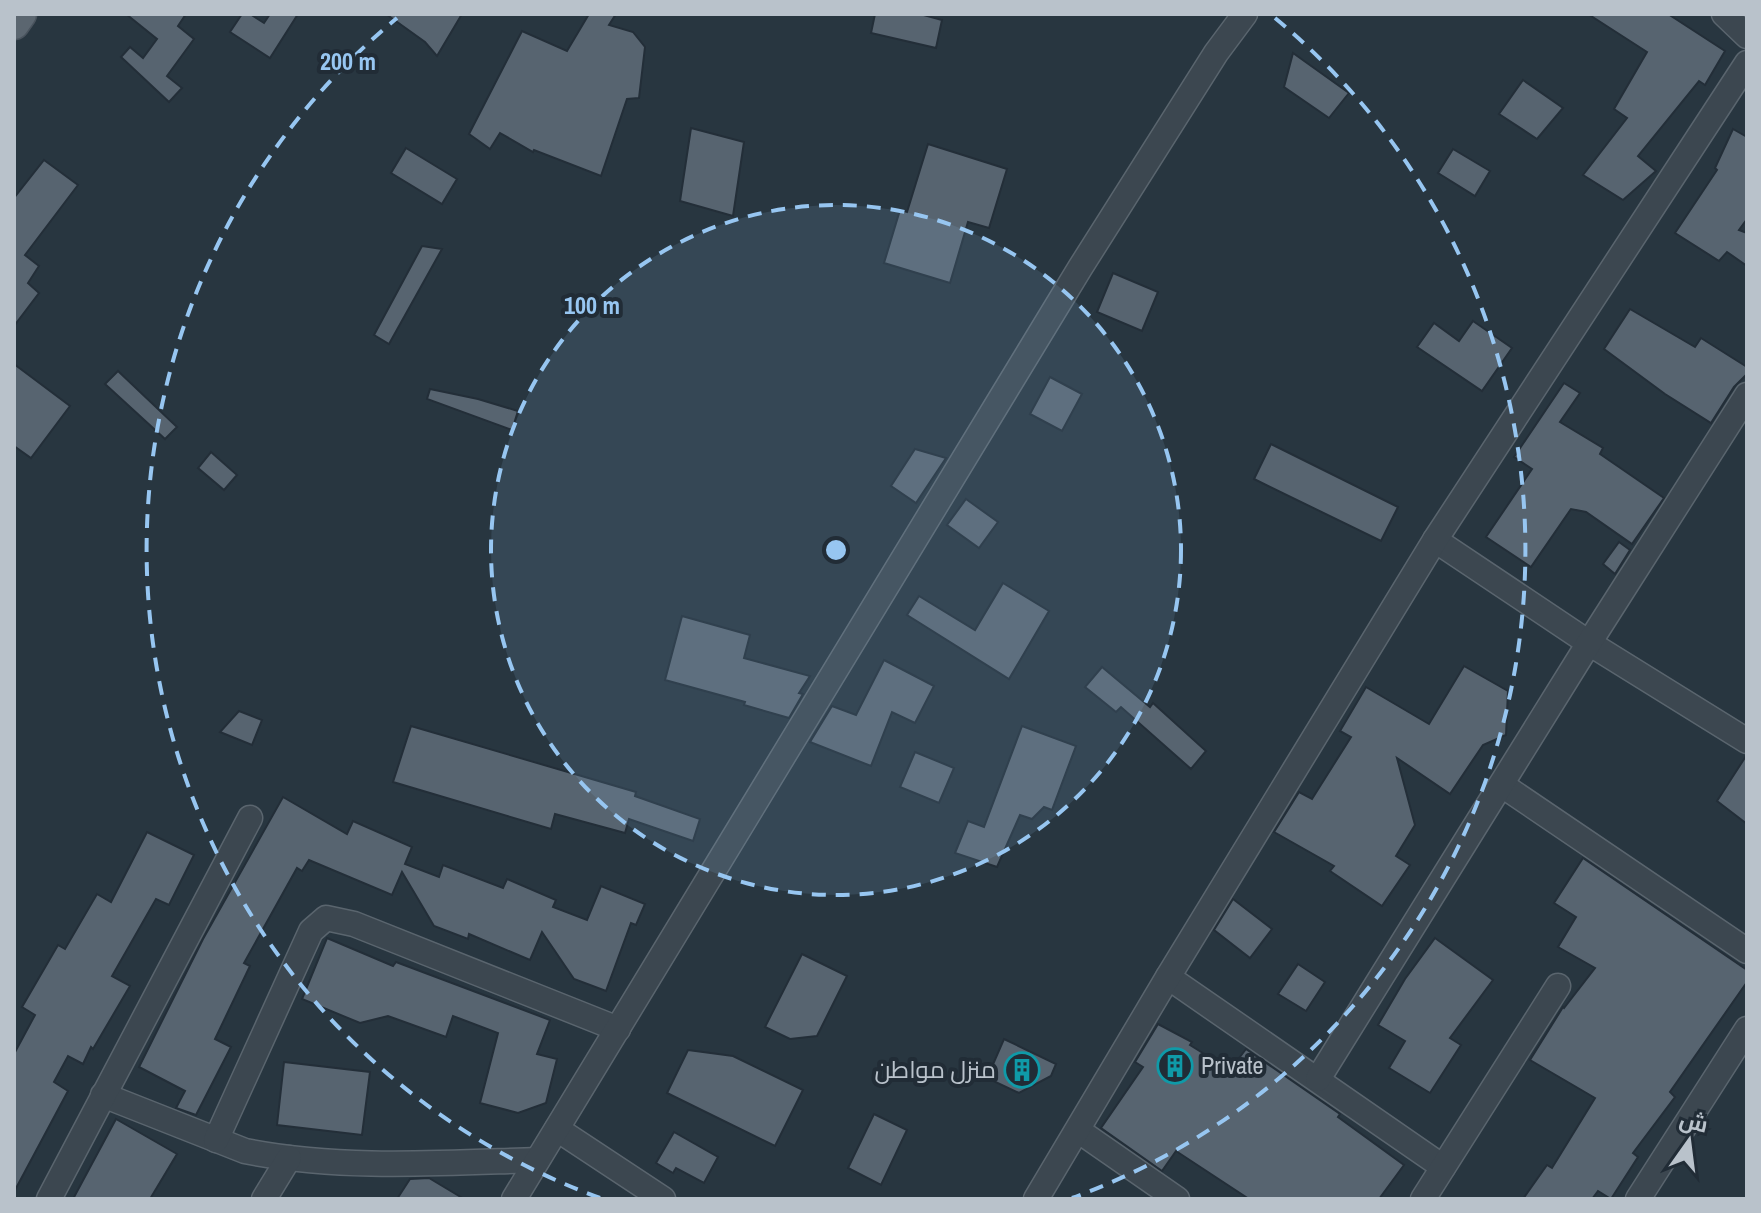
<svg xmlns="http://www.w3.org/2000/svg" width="1761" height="1213" font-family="'Archivo Narrow',Cairo,sans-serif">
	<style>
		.building { fill: #576470; stroke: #232e38; stroke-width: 2 }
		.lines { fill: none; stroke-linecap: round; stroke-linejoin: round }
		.minor-casing { stroke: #5a656e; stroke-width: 27 }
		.major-casing { stroke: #49535d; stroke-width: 33 }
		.minor { stroke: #3c4750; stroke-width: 24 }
		.major { stroke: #5b6670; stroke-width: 30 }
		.ring { fill: none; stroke: #97c6f1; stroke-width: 4; stroke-dasharray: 14 10 }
		.labels { text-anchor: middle; stroke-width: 8; stroke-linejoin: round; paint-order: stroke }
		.poi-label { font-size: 24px; fill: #b9c2cb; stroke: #212c36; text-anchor: start }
		.centre { fill: #97c6f1; stroke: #212c36; stroke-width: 4 }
		.ring-label { font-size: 24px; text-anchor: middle; font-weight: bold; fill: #97c6f1; stroke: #212c36; stroke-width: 8; stroke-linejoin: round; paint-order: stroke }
	</style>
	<rect width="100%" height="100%" fill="#283640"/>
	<g class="building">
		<path d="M 126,14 L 186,14 L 178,26 L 194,39 L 167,76 L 182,88 L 169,102 L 121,57 L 130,47 L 143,58 L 157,39 Z"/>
		<path d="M 242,14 L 250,14 L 264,23 L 270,14 L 298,14 L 270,58 L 230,32 Z"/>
		<path d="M 386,14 L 462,14 L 437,56 L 425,42 Z"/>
		<path d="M 589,14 L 616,14 L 609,25 L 633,32 L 645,47 L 639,98 L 627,99 L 601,176 L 534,150 L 533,152 L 500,133 L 490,149 L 469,134 L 522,31 L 567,51 Z"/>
		<path d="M 875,14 L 920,14 L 942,20 L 936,48 L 871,33 Z"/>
		<path d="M 1588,14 L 1668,14 L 1725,51 L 1705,85 L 1699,81 L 1638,156 L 1656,171 L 1623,200 L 1583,175 L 1627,118 L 1614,109 L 1647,52 Z"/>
		<path d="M 1293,53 L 1349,93 L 1329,118 L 1284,87 Z"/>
		<path d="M 1523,80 L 1563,108 L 1537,139 L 1499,114 Z"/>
		<path d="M 691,128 L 744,142 L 733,216 L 680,201 Z"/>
		<path d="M 1733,129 L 1747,137 L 1747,219 L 1739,230 L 1747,233 L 1747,266 L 1727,252 L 1719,261 L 1675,233 L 1717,170 L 1715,168 Z"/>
		<path d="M 928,144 L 1007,169 L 989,228 L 968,222 L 950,283 L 884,263 L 900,210 L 907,212 Z"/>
		<path d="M 406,148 L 457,179 L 442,204 L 391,173 Z"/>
		<path d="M 1453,149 L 1490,171 L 1475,196 L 1438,173 Z"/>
		<path d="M 44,160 L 78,185 L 25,255 L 39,266 L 28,283 L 39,293 L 14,326 L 14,198 Z"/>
		<path d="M 422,246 L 442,249 L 389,344 L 374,335 Z"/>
		<path d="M 1113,273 L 1158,292 L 1142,331 L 1097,312 Z"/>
		<path d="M 1630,309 L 1695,347 L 1701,338 L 1747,367 L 1747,374 L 1734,387 L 1711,423 L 1665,394 L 1604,349 Z"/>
		<path d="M 1473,321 L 1512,348 L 1482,391 L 1417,347 L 1434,323 L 1459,341 Z"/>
		<path d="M 14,364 L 70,406 L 31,458 L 14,446 Z"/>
		<path d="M 118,371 L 177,427 L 165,439 L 105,384 Z"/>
		<path d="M 1050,377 L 1082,394 L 1062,431 L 1030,414 Z"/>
		<path d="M 1564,383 L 1580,393 L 1560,422 L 1603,448 L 1600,454 L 1664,498 L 1632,544 L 1586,512 L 1571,509 L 1531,567 L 1486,537 L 1532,469 L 1514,457 Z"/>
		<path d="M 430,389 L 478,399 L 518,411 L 512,430 L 427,399 Z"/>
		<path d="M 1271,444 L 1398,507 L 1381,541 L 1254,479 Z"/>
		<path d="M 915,449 L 946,458 L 916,503 L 891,486 Z"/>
		<path d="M 211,452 L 237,475 L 224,490 L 198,468 Z"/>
		<path d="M 966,499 L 998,522 L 979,548 L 947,525 Z"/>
		<path d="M 1619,542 L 1630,550 L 1615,574 L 1603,564 Z"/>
		<path d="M 1003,583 L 1049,611 L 1009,679 L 907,615 L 919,596 L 975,630 Z"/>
		<path d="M 682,616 L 750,635 L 744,658 L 810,676 L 799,693 L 803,694 L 789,718 L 744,705 L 745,702 L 665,680 Z"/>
		<path d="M 884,660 L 934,686 L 915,723 L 892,712 L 871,766 L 810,742 L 832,706 L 856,715 Z"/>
		<path d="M 1464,666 L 1508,691 L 1506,735 L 1483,745 L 1450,794 L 1397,758 L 1415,825 L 1396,856 L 1410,865 L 1382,906 L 1330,871 L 1334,866 L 1274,832 L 1299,792 L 1312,799 L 1351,737 L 1340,731 L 1366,687 L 1429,724 Z"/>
		<path d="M 1102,667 L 1150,707 L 1153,703 L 1206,751 L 1191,769 L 1121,707 L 1116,712 L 1085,687 Z"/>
		<path d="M 239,711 L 262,720 L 252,745 L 220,732 Z"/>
		<path d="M 411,726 L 636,792 L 635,796 L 700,819 L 693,841 L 629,819 L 625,833 L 555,814 L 551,829 L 393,782 Z"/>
		<path d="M 1022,726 L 1076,746 L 1052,810 L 1044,807 L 1032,819 L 1020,815 L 997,867 L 955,853 L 968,821 L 984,827 Z"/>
		<path d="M 915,752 L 954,768 L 939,803 L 900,787 Z"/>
		<path d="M 1746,756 L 1747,756 L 1747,824 L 1717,801 Z"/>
		<path d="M 283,797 L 347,834 L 353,821 L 412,847 L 405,864 L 439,877 L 443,865 L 503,888 L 507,879 L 556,900 L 553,907 L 587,920 L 601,886 L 645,904 L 636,925 L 631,923 L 606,991 L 574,979 L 542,932 L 530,960 L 469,934 L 468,939 L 434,926 L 402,872 L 392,895 L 309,860 L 302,871 L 297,868 L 244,963 L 250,966 L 215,1039 L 231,1047 L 196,1115 L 176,1108 L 185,1091 L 139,1067 L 203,939 Z"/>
		<path d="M 147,832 L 194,855 L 169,905 L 156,899 L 112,976 L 130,986 L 93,1049 L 91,1047 L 83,1064 L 68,1056 L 54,1082 L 68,1091 L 14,1192 L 14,1054 L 35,1015 L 22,1007 L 58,945 L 65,949 L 97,894 L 111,902 Z"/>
		<path d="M 1583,858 L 1747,970 L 1747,982 L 1670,1092 L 1675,1097 L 1633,1153 L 1638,1157 L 1611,1199 L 1598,1191 L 1592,1199 L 1523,1199 L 1547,1165 L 1552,1168 L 1595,1098 L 1530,1060 L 1563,1007 L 1564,1008 L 1595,968 L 1558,947 L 1576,917 L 1554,903 Z"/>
		<path d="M 1233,899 L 1272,929 L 1250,958 L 1214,930 Z"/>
		<path d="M 327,938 L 393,966 L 396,962 L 550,1020 L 537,1054 L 557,1059 L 546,1103 L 518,1113 L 480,1103 L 498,1033 L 453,1016 L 446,1037 L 388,1016 L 360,1023 L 302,999 Z"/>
		<path d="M 1435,938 L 1493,980 L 1450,1038 L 1461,1045 L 1430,1093 L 1389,1068 L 1405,1041 L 1378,1025 L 1405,979 Z"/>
		<path d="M 802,954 L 847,976 L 817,1036 L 790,1039 L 765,1027 Z"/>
		<path d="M 1298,964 L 1325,982 L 1306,1011 L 1278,994 Z"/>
		<path d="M 1158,1024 L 1192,1042 L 1190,1045 L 1230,1070 L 1246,1049 L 1340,1114 L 1338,1117 L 1404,1165 L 1379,1199 L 1249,1199 L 1176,1151 L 1162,1171 L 1101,1128 L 1143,1067 L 1135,1062 Z"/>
		<path d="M 1004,1039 L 1056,1064 L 1051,1076 L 1019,1093 L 987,1078 Z"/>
		<path d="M 688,1050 L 733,1056 L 803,1090 L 775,1146 L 667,1093 Z"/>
		<path d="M 284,1062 L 370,1072 L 362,1135 L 277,1125 Z"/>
		<path d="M 874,1114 L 907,1130 L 881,1185 L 848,1168 Z"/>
		<path d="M 116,1119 L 177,1154 L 150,1199 L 73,1199 Z"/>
		<path d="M 674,1132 L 718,1157 L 704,1183 L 676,1168 L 673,1173 L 656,1163 Z"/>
		<path d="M 429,1178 L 464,1199 L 397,1199 L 410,1179 Z"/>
	</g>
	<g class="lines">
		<defs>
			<g id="minor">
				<path d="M 1724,14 L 1747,36"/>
				<path d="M 1435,540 L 1589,643 L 1747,741"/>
				<path d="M 1502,785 L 1747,951"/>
				<path d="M 1168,977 L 1443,1167"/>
				<path d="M 1318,1079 L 1589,643 L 1747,395"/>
				<path d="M 103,1095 L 245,1151 C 341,1170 440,1163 537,1160"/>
				<path d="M 557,1129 L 663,1199"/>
				<path d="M 1079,1131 L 1177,1199"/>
				<path d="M 216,1140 L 311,931 L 326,918 L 354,924 L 618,1029"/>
				<path d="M 49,1199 L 250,818"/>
				<path d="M 264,1199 L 289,1158"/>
				<path d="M 514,1199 L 1080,268 L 1216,53 L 1245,14"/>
				<path d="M 1036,1199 L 1168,977 L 1435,540 L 1747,63"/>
				<path d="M 1423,1199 L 1558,986"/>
				<path d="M 1638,1199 L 1747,1029"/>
			</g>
			<path id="major" d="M 14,24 L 21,14"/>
		</defs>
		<use href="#minor" class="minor-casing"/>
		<use href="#major" class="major-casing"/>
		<use href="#minor" class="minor"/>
		<use href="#major" class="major"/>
	</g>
	<circle cx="836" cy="550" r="345" fill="#97c6f1" fill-opacity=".12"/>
	<g class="ring">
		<circle cx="836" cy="550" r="345"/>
		<path d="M600 1198A690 690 0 0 1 397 18M1275 18A690 690 0 0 1 1072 1198"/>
	</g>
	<defs>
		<symbol id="building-ring" viewBox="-11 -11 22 22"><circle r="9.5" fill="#212c36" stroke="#0f9aa8" stroke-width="1.5"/><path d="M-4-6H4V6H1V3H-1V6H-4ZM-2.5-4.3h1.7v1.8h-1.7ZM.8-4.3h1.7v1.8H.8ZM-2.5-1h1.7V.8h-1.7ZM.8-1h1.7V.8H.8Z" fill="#0f9aa8"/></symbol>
	</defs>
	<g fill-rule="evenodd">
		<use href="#building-ring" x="1155" y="1046" width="40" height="40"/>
		<use href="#building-ring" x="1002" y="1050" width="40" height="40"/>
	</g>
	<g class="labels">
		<g class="poi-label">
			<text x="1201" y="1074">Private</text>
			<text x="996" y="1078" text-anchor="end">منزل مواطن</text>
		</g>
	</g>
	<circle cx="836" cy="550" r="12" class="centre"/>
	<g class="ring-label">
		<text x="348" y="70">200 m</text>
		<text x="592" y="314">100 m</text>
	</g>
	<rect width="1761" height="1213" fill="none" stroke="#b9c2cb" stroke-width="32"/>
	<g transform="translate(1689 1141) rotate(14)" stroke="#212c36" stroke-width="6" paint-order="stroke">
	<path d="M0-6L14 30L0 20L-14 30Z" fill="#b9c2cb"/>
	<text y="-12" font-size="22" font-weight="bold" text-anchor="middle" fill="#b9c2cb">ش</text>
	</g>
</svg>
